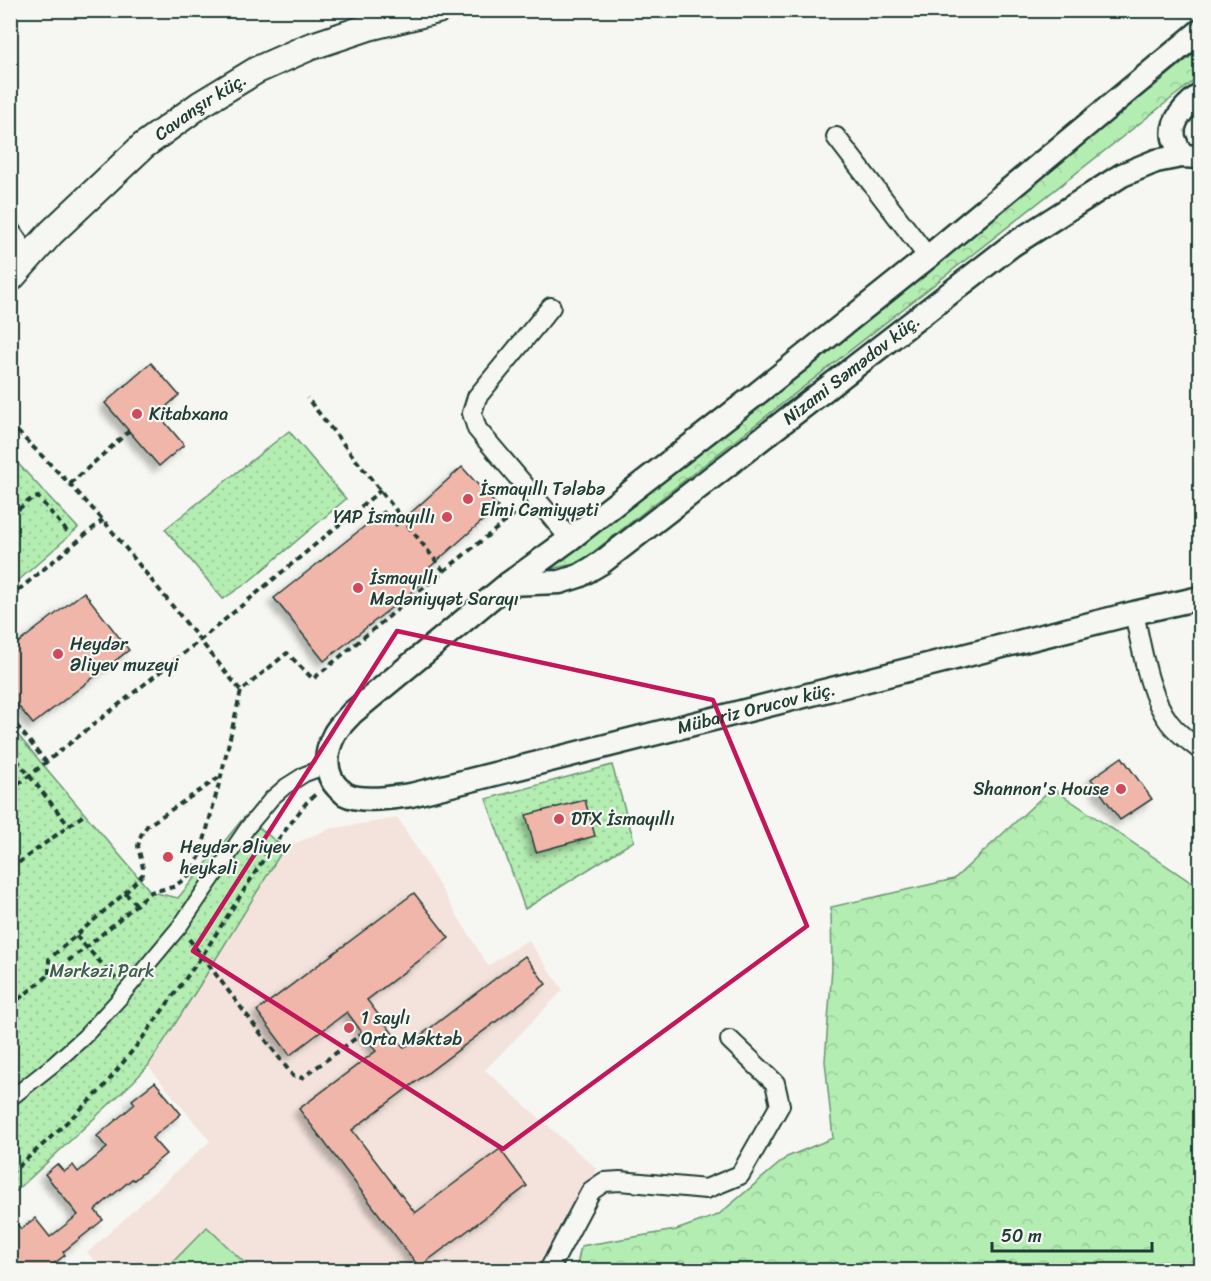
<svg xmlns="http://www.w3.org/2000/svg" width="1211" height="1281" font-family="Sriracha,sans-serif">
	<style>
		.built { fill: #f4e3dc }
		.grass { fill: url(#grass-dots); stroke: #6a9573; stroke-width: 1.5 }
		.forest { fill: url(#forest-crowns); stroke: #6a9573; stroke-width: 1.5 }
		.pitch { fill: #b4edb2; stroke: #6a9573; stroke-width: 1.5 }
		.building { fill: #f0b6a9; stroke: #1f3d34; stroke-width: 1.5; filter: url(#shadow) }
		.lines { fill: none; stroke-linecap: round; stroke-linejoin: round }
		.pedestrian-casing { stroke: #1f3d34; stroke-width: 18 }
		.minor-casing { stroke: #1f3d34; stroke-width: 22 }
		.tertiary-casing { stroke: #1f3d34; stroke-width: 27 }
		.secondary-casing { stroke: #1f3d34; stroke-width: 30 }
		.path { stroke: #1f3d34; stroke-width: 4; stroke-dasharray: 6 4.5; stroke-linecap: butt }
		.pedestrian { stroke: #f6f6f2; stroke-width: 14 }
		.minor { stroke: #f6f6f2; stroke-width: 18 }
		.tertiary { stroke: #f6f6f2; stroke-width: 22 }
		.secondary { stroke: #f6f6f2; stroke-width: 26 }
		.marked { fill: none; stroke: #c2185b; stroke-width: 4.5; stroke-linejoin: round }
		.poi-dot { fill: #d1495b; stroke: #f6f6f2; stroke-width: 2 }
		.labels { text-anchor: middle; stroke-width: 4.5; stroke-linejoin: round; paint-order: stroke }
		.street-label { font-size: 18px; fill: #1f3d34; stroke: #f6f6f2 }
		.poi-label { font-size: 18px; fill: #1f3d34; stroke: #f6f6f2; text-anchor: start }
		.park-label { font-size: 18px; fill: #3d604d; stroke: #f6f6f2 }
	</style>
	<defs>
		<pattern id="grass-dots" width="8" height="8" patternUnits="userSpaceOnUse" patternTransform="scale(1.5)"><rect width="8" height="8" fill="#b4edb2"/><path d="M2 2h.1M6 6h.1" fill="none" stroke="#9acc9a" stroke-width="1.8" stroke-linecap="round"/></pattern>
		<pattern id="forest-crowns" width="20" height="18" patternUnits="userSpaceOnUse" patternTransform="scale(1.5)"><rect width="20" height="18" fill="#b4edb2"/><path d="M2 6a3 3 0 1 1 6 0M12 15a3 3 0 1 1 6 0" fill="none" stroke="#9acc9a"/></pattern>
		<filter id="shadow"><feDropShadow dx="-5.5" dy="5.5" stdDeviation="3" flood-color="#0004"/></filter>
	</defs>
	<rect width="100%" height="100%" fill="#f6f6f2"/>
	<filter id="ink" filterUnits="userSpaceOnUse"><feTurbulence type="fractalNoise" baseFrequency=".0167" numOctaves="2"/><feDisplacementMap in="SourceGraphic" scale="12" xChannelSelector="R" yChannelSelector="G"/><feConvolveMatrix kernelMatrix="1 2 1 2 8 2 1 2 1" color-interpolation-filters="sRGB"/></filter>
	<g filter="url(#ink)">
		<path class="built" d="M 398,818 L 488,966 L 528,940 L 563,990 L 485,1070 L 597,1169 L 542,1270 L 105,1270 L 87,1253 L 210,1141 L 148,1066 L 198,988 L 284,848 L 329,829 Z"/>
		<g class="grass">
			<path d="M 289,431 L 346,499 L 247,583 L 223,599 L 165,529 Z"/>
			<path d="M 10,455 L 78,528 L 11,587 L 10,587 Z"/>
			<path d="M 11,727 L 151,892 L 178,898 L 245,816 L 284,848 L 198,988 L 148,1066 L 133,1082 L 11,1196 Z"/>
			<path d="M 612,765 L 634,841 L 525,909 L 486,799 Z"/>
		</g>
		<g class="forest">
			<path d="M 1200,49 L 1200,76 L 579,563 L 545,570 L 758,405 Z"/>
			<path d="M 1052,788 L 1195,885 L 1200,887 L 1200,1270 L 576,1270 L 581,1246 L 676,1230 L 718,1215 L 787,1157 L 833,1138 L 825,1061 L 832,968 L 831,907 L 954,879 Z"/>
		</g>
		<path class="pitch" d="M 207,1227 L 252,1270 L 165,1270 Z"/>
		<g class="building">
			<path d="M 151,363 L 179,395 L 158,414 L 184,445 L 159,466 L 105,403 Z"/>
			<path d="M 462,467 L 498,507 L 429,568 L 434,574 L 324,661 L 274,598 L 384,511 L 396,526 Z"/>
			<path d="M 84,592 L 129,650 L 33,724 L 10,696 L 10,649 Z"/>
			<path d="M 1122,757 L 1152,799 L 1120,820 L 1091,779 Z"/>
			<path d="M 585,800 L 595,836 L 536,852 L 526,815 Z"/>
			<path d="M 414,893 L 449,938 L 367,1000 L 404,1048 L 525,956 L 546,984 L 352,1130 L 415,1213 L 500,1149 L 527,1186 L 419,1267 L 299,1109 L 376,1051 L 347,1012 L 290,1055 L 257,1011 Z"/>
			<path d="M 155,1082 L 181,1114 L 152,1138 L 166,1154 L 134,1180 L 132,1179 L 95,1210 L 103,1220 L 63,1252 L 65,1255 L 46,1270 L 10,1270 L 10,1216 L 21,1229 L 35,1218 L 50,1237 L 78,1215 L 45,1174 L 57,1164 L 64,1172 L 73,1165 L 78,1172 L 107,1148 L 97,1136 L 135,1104 L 132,1100 Z"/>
		</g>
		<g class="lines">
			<defs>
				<path id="pedestrian" d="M 10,1099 L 54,1064 L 84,1037 L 119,999 L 180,926 L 248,827 L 272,798 L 286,786 L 305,774 L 327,766"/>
				<g id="minor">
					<path d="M 836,137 L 928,257"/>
					<path d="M 10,230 L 29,258"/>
					<path d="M 551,307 L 477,397 L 472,413 L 477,429 L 570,539"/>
					<path d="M 1134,613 C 1142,648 1148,694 1169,722 C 1178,734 1189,741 1200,750"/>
					<path d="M 549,1270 L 591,1191 L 604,1182 L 620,1181 L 706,1189 L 740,1175 L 780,1105 L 775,1083 L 730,1040"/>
				</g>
				<g id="tertiary">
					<path id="s1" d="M 1200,31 L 928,257 L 754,396 L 570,539 L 508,584 L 352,713 C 346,720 338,727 334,735 C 325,752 324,774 338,788 C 339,788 345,794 345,794 C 362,803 393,797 411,795 L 1134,613 L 1200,598"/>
					<path d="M 1181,156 C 1179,150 1176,144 1174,138 C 1170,120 1188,104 1200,95"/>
					<path id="s2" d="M 508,584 L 560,582 L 579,576 L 601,563 L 1012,245 L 1122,175 L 1156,161 L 1181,156 L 1200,157"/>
				</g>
				<g id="secondary">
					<path id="s3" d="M 10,279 L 51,233 L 143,146 L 201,104 L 257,70 L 309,47 L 369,27 L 438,10"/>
				</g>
			</defs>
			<use href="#pedestrian" class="pedestrian-casing"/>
			<use href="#minor" class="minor-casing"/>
			<use href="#tertiary" class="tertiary-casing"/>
			<use href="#secondary" class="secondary-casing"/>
			<g class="path">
				<path d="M 10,424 L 70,484 L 103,520 L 241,691 L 287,653 L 313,679 L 444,571 L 307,398"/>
				<path d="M 70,484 L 129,431"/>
				<path d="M 10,516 L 31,499 L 38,497 L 70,535"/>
				<path d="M 444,571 L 516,513"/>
				<path d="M 10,597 L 103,520"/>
				<path d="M 10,717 L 46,762"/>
				<path d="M 10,751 L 69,826"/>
				<path d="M 10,789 L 11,790 L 199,641 L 381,490"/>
				<path d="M 10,869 L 85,814"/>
				<path d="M 125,893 L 137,905"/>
				<path d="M 76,936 L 116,979"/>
				<path d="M 189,939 L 293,1076 L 302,1078 L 363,1033"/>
				<path d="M 49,974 L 49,959 L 125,893 L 143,874 L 143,868 L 138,846 L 141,835 L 147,826 L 220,777"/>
				<path d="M 10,1006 L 49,975 L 87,947 L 151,892 L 173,887 L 189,876 L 200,856 L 221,776 L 241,691"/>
				<path d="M 10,1174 L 50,1138 L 102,1089 L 141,1040 L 202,956 L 267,854 L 307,802 L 317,793"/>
			</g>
			<use href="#pedestrian" class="pedestrian"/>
			<use href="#minor" class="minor"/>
			<use href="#tertiary" class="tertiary"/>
			<use href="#secondary" class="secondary"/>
		</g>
	</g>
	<path class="marked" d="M 397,631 L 713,700 L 807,926 L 503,1149 L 193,951 Z"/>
	<g class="poi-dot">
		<circle cx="137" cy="414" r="6"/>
		<circle cx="468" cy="499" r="6"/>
		<circle cx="447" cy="517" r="6"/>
		<circle cx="358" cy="588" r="6"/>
		<circle cx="58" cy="654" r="6"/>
		<circle cx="1121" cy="789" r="6"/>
		<circle cx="559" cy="819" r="6"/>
		<circle cx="168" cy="857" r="6"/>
		<circle cx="349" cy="1028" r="6"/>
	</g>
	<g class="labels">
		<g class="street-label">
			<text dy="6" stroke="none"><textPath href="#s3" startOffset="258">Cavanşır küç.</textPath></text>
			<text dy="6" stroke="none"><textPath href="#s2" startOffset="414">Nizami Səmədov küç.</textPath></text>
			<text dy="6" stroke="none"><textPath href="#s1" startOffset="1606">Mübariz Orucov küç.</textPath></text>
		</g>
		<g class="poi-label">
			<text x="149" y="420">Kitabxana</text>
			<text x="480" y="495">İsmayıllı Tələbə<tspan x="480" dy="21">Elmi Cəmiyyəti</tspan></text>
			<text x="435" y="523" text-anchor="end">YAP İsmayıllı</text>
			<text x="370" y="584">İsmayıllı<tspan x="370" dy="21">Mədəniyyət Sarayı</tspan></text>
			<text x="70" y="650">Heydər<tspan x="70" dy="21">Əliyev muzeyi</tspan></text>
			<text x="1109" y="795" text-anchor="end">Shannon's House</text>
			<text x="571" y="825">DTX İsmayıllı</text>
			<text x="180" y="853">Heydər Əliyev<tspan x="180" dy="21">heykəli</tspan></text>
			<text x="361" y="1024">1 saylı<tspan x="361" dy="21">Orta Məktəb</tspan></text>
		</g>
		<g class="park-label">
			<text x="102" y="977">Mərkəzi Park</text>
		</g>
	</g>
	<rect width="1211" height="1281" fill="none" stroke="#f6f6f2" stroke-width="36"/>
	<rect x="18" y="18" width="1175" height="1245" fill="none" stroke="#1f3d34" stroke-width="2" filter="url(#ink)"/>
	<path d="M992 1242v9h160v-9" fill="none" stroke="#1f3d34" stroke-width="3"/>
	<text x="1001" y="1242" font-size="18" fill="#1f3d34" stroke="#f6f6f2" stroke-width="4.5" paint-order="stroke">50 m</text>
</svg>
